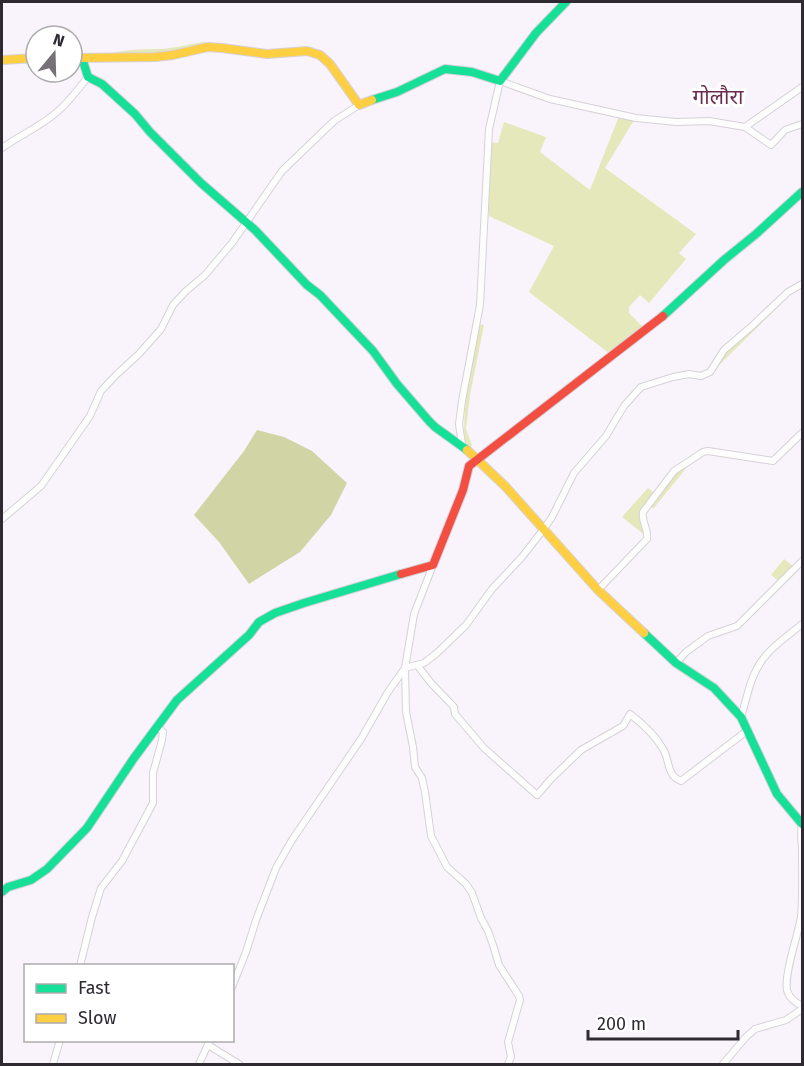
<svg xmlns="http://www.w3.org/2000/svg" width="804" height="1066" font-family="'Fira Sans','Noto Sans Devanagari',sans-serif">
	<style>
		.green { fill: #e4e8bb }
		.forest { fill: #d1d5a6 }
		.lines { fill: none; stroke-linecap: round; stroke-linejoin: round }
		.street-casing { stroke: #d6d1d8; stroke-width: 8 }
		.fast-casing { stroke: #d6d1d8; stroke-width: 10 }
		.slow-casing { stroke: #d6d1d8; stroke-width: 10 }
		.jam-casing { stroke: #d6d1d8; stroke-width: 10 }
		.street { stroke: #fefdfe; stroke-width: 6 }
		.fast { stroke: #16e098; stroke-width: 8 }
		.slow { stroke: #ffcf43; stroke-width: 8 }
		.jam { stroke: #f24e42; stroke-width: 8 }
		.labels { text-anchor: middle; stroke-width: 6; stroke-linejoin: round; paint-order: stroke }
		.quarter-label { font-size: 21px; fill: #6a2b4f; stroke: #fff }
	</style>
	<rect width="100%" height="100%" fill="#f9f4fb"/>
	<g class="green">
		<path d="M 204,42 L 208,43 C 177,51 145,58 113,53 C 127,49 146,49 161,49 C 175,48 190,44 204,42 Z"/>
		<path d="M 619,116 L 634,120 L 605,168 L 696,234 L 679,253 L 686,259 L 649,303 L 640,295 L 629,307 L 629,313 L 645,329 L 610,354 L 529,292 L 554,246 L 489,216 L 487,199 L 491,142 L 498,143 L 504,122 L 546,137 L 540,152 L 590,190 Z"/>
		<path d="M 786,297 L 787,298 L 710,374 L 728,350 Z"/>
		<path d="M 479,324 L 484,325 L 470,395 L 466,429 L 472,445 L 469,448 L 465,445 C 461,404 473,364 479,324 Z"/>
		<path d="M 693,460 L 653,509 L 651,507 L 675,472 Z"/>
		<path d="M 648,488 L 653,492 L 641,511 L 646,536 L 622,517 Z"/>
		<path d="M 784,559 L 794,567 L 779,581 L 771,575 Z"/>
	</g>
	<path class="forest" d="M 257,430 L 284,437 L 312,451 L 347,483 L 331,515 L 300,552 L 249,584 L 219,542 L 194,515 L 244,451 Z"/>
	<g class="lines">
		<defs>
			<g id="street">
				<path d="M 745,127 L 802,87"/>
				<path d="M 2,148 C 20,135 40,127 57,112 C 69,102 78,89 88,77"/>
				<path d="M 462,445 L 459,424 L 462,401 L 480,305 L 489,129 L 500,81 L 550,99 L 636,118 L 676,122 L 709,121 L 745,127 L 771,145 L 785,130 L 802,124"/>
				<path d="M 2,519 L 41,486 L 90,416 L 101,391 L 117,374 L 139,354 L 161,329 L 173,305 L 186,291 L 205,275 L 232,243 L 282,171 L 334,121 L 359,105"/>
				<path d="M 433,565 L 414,614 L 405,668 L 406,712 L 413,747 L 415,767 L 422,778 L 425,792 L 431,836 L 447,867 L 466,884 L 472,893 L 481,918 L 488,931 L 493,945 L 499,965 L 519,996 L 520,1000 L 508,1042 L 511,1057 L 508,1064"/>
				<path d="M 598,590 L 647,539 C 649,530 641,522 643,512 L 674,471 L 703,452 L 708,451 L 773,461 L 802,433"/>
				<path d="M 676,663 L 686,652 L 708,636 L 737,626 L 802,561"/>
				<path d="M 417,665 L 431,683 L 454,707 L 455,714 L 484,748 L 537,795 L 551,779 L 581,750 L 623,726 L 630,714 C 643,724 655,735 663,749 C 670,760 666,775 681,781 L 748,730"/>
				<path d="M 741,717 C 747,698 750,676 763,659 C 773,645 789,635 802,624"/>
				<path d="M 802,824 C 800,833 802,842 802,851 C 802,872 803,896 801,917 C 798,935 784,974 787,990 C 789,998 795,1002 802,1006"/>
				<path d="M 80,966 L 92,917 L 101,888 L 122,861 L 153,803 L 153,773 L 162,740 L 163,732 L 157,726"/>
				<path d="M 232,987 L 246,952 L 256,920 L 276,868 L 292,840 L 361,739 L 388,692 L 405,668 L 424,663 L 437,653 L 466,625 L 492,589 L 522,557 L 543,530 L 552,517 L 574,473 L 606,436 L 624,406 L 641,387 L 673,377 L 689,374 L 701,376 L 710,372 L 724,350 L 752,326 L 788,292 L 802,284"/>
				<path d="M 208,1045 L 239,1064"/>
				<path d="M 53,1064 L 60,1040"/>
				<path d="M 199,1064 L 210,1040"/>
				<path d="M 723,1064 L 746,1037 L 755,1029 L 786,1020 L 802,1009"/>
			</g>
			<g id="fast">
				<path d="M 82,58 L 88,77 L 102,84 L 135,114 L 150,132 L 201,183 L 255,230 L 307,285 L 320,295 L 373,351 L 397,384 L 429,421 L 435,427 L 467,450"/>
				<path d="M 372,100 L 397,92 L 445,69 L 472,72 L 500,81 L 536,33 L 566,2"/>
				<path d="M 663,316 L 724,260 L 756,234 L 802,192"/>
				<path d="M 644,633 L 676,663 L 714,688 L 741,717 L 777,794 L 802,824"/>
				<path d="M 2,892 L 8,887 L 31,880 L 47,869 L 87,828 L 134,758 L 177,700 L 249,635 L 259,622 L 275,613 L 304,603 L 401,574"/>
			</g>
			<g id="slow">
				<path d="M 72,58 L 156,57 L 173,55 L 208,47 L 222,48 L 267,54 L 307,51 L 320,55 L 330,64 L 359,105 L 372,100"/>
				<path d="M 2,60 L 36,58"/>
				<path d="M 467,450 L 505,486 L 598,590 L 644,633"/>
			</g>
			<path id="jam" d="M 401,574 L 433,565 L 463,490 L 469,466 L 663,316"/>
		</defs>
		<use href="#street" class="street-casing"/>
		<use href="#fast" class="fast-casing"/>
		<use href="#slow" class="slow-casing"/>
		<use href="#jam" class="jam-casing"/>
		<use href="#street" class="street"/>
		<use href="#fast" class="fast"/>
		<use href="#slow" class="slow"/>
		<use href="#jam" class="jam"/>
	</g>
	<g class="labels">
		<g class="quarter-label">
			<text x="718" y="104">गोलौरा</text>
		</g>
	</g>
	<rect width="804" height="1066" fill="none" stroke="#2f2a32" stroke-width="6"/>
	<rect x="24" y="964" width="210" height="78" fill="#ffffff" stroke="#acaaad" stroke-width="1.5"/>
	<rect x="36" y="984" width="30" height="9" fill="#16e098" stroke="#acaaad" stroke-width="1.5"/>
	<text x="78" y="994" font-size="18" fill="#2f2a32">Fast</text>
	<rect x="36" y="1014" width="30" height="9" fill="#ffcf43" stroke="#acaaad" stroke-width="1.5"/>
	<text x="78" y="1024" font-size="18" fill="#2f2a32">Slow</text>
	<g transform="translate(54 54) rotate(19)"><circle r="28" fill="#ffffff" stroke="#acaaad" stroke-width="1.5"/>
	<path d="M0-4.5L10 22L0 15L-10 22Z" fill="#767178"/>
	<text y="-9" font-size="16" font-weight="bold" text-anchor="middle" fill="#2f2a32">N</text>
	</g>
	<path d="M588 1030v9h150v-9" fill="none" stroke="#2f2a32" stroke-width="3"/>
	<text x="597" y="1030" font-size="18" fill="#2f2a32" stroke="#ffffff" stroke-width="4.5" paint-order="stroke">200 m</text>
</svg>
